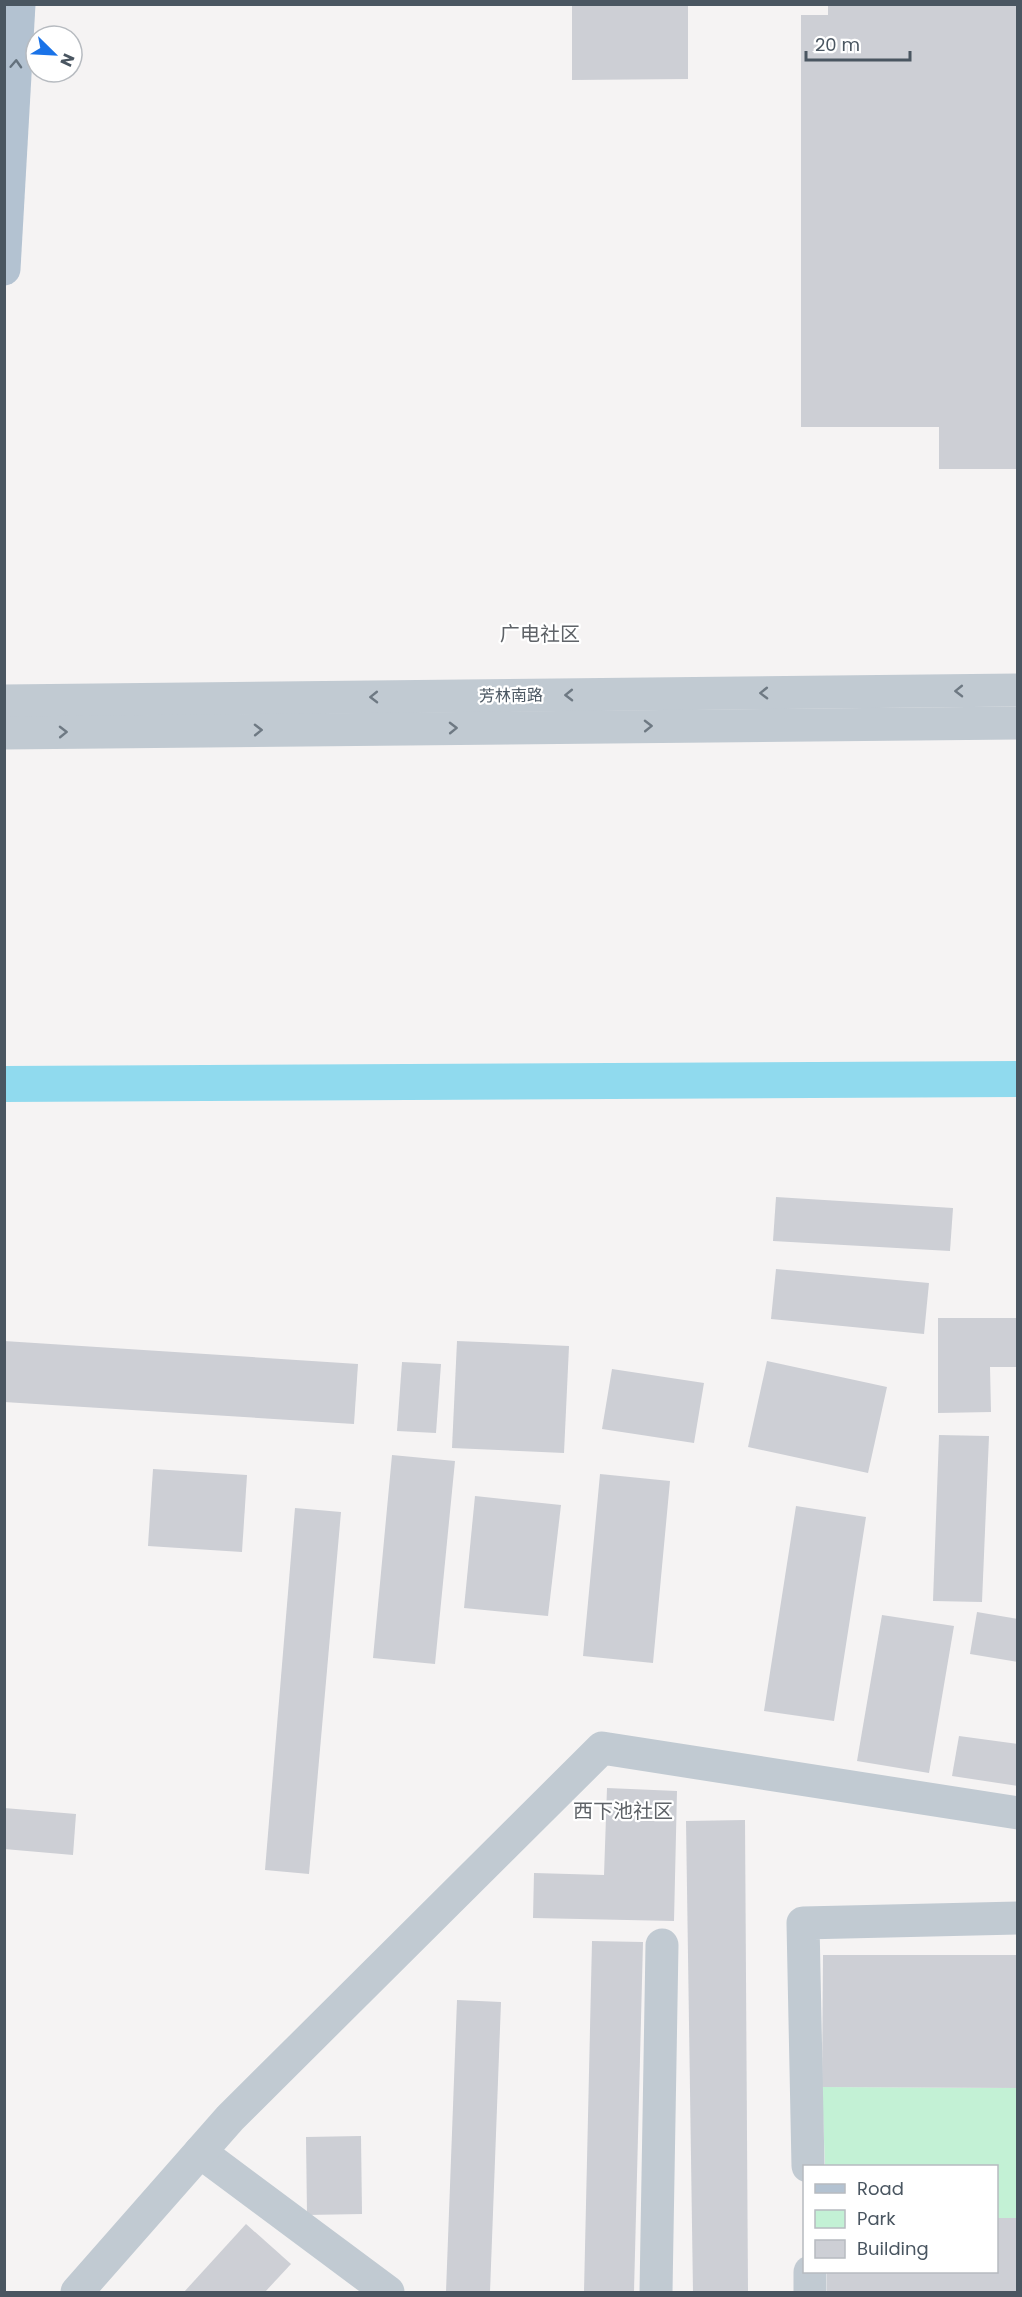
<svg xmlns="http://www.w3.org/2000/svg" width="1022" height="2297" font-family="Poppins,'Noto Sans SC',sans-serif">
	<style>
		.green { fill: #c3f1d5 }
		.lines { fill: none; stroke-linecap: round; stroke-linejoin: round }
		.canal { stroke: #90daee; stroke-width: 36 }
		.building { fill: #cdcfd5 }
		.minor { stroke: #c1cad2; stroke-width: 33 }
		.major { stroke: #b3c2d1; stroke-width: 33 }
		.oneway { stroke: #64717d }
		.oneway2 { stroke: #6e7983 }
		.labels { text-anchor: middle; stroke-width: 4.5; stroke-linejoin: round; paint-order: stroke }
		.street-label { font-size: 16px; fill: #4a5661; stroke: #fff }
		.quarter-label { font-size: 20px; fill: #5f6368; stroke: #fff }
	</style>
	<rect width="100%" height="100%" fill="#f5f3f3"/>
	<path class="green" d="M 822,2087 L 1017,2088 L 1017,2218 L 997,2218 L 996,2166 L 825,2166 Z"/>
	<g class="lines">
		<path class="canal" d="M 4,1084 L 1018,1079"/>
	</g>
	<g class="building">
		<path d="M 572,4 L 688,4 L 688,79 L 572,80 Z"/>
		<path d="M 828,4 L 1018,4 L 1018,469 L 939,469 L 939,427 L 801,427 L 801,15 L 828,15 Z"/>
		<path d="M 776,1197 L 953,1208 L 950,1251 L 773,1241 Z"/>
		<path d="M 776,1269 L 929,1283 L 924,1334 L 771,1319 Z"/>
		<path d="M 938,1318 L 1017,1318 L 1017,1367 L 990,1367 L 991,1412 L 938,1413 Z"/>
		<path d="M 4,1341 L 358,1364 L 354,1424 L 4,1402 Z"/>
		<path d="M 457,1341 L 569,1346 L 564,1453 L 452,1448 Z"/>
		<path d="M 767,1361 L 887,1387 L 868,1473 L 748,1447 Z"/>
		<path d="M 402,1362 L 441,1364 L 436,1433 L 397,1431 Z"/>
		<path d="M 612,1369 L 704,1383 L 694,1443 L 602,1429 Z"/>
		<path d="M 939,1435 L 989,1436 L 982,1602 L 933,1601 Z"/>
		<path d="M 392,1455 L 455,1461 L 435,1664 L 373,1658 Z"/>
		<path d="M 153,1469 L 247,1475 L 242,1552 L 148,1546 Z"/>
		<path d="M 600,1474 L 670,1481 L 653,1663 L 583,1656 Z"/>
		<path d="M 475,1496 L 561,1505 L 548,1616 L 464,1608 Z"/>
		<path d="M 796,1506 L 866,1517 L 834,1721 L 764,1711 Z"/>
		<path d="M 295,1508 L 341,1512 L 309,1874 L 265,1870 Z"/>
		<path d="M 977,1612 L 1018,1619 L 1018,1662 L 970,1654 Z"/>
		<path d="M 882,1615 L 954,1626 L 929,1773 L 857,1761 Z"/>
		<path d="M 959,1736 L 1018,1744 L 1018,1786 L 952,1776 Z"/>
		<path d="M 607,1788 L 677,1791 L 674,1921 L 533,1918 L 534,1873 L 604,1875 Z"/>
		<path d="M 4,1808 L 76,1814 L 73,1855 L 4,1849 Z"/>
		<path d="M 745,1820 L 748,2292 L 693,2292 L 686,1821 Z"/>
		<path d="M 592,1941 L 643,1942 L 634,2292 L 584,2292 Z"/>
		<path d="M 823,1955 L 1018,1955 L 1018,2088 L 822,2087 Z"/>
		<path d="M 457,2000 L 501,2002 L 490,2292 L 446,2292 Z"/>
		<path d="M 361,2136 L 362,2214 L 307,2215 L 306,2137 Z"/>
		<path d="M 996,2218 L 1018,2218 L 1018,2292 L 827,2292 L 827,2272 L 996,2272 Z"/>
		<path d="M 246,2224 L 291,2264 L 265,2292 L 184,2292 Z"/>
	</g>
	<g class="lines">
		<g class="minor">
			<path d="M 4,701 L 1018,690"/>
			<path d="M 4,733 L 1018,723"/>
			<path d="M 200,2152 L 388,2292"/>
			<path d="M 808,2166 L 803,1923 L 1018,1918"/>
			<path d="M 810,2272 L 810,2292"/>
			<path d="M 77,2292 L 230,2118 L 602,1748 L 1018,1813"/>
			<path d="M 656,2292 L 662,1945"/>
		</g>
		<path class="major" d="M 4,269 L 19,4"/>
	</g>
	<defs><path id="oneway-chevron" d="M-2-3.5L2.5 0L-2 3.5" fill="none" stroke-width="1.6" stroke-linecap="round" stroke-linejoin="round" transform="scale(1.5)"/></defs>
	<use class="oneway" href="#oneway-chevron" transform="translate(16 64) rotate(-87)"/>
	<g class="oneway2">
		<use href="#oneway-chevron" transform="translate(959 691) rotate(179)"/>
		<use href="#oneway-chevron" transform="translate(764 693) rotate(179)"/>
		<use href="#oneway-chevron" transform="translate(569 695) rotate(179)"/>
		<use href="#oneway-chevron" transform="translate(374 697) rotate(179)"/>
		<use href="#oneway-chevron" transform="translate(648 726) rotate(-1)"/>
		<use href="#oneway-chevron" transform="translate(453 728) rotate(-1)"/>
		<use href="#oneway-chevron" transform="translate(258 730) rotate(-1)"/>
		<use href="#oneway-chevron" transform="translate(63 732) rotate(-1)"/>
	</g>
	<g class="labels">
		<g class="street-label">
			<text transform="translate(511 695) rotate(-1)" y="6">芳林南路</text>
		</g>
		<g class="quarter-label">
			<text x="540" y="641">广电社区</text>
			<text x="623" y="1818">西下池社区</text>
		</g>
	</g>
	<rect width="1022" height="2297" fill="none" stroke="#4a5661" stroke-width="12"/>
	<rect x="803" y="2165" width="195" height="108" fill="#ffffff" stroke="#b7bbc0" stroke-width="1.5"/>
	<rect x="815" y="2184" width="30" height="9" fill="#b3c2d1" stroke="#b7bbc0" stroke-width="1.5"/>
	<text x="857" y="2195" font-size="18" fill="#4a5661">Road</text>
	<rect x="815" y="2210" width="30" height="18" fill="#c3f1d5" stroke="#b7bbc0" stroke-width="1.5"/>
	<text x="857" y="2225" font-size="18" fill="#4a5661">Park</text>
	<rect x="815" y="2240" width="30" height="18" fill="#cdcfd5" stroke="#b7bbc0" stroke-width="1.5"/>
	<text x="857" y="2255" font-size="18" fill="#4a5661">Building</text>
	<g transform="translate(54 54) rotate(114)"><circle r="28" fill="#ffffff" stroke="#b7bbc0" stroke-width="1.5"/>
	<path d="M0-4.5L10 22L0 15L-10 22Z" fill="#1a73e8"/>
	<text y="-9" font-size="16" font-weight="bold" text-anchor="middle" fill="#4a5661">N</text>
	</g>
	<path d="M806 51v9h104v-9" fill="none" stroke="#4a5661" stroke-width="3"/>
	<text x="815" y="51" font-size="18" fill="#4a5661" stroke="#ffffff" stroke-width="4.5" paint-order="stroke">20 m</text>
</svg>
